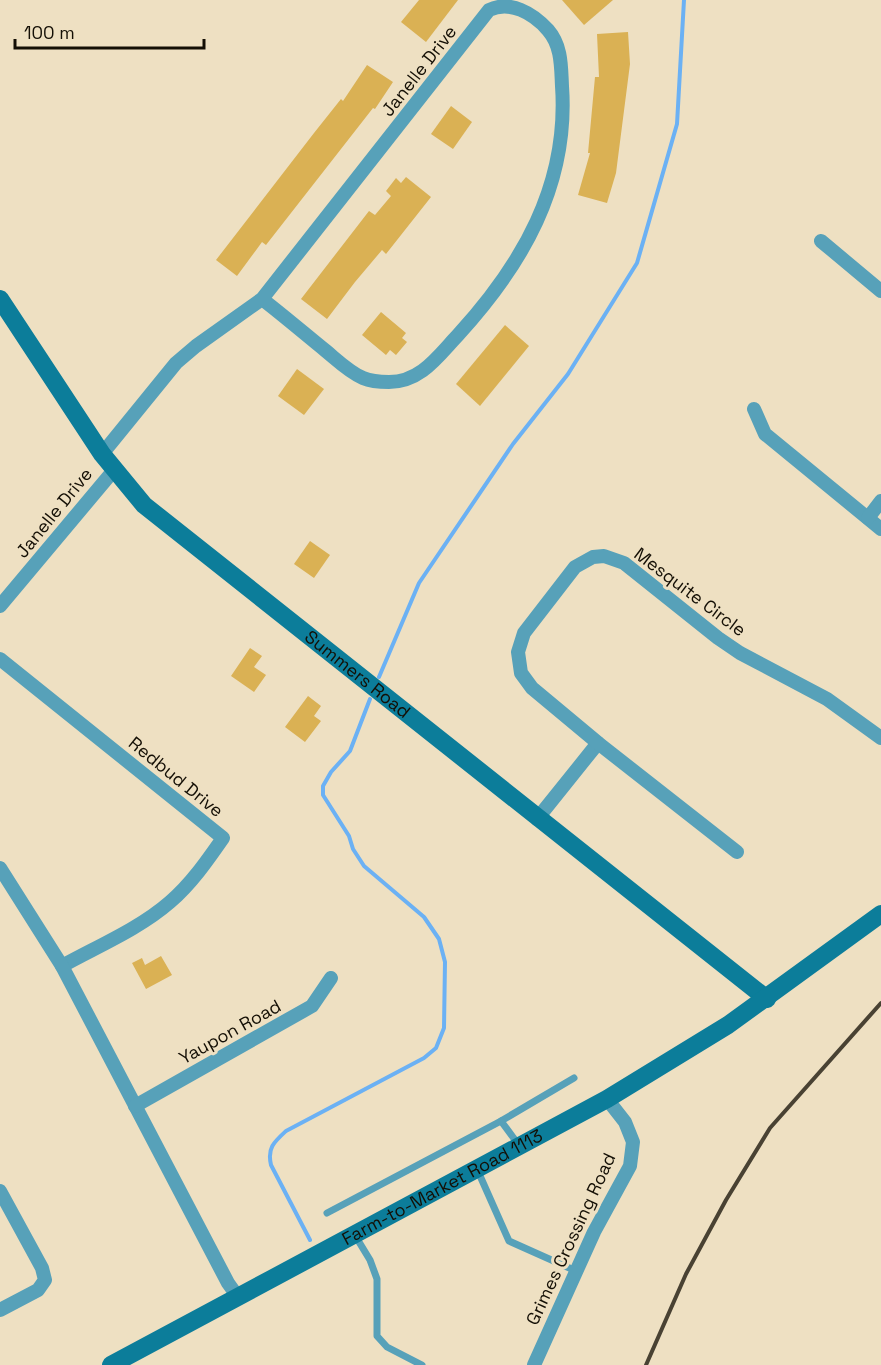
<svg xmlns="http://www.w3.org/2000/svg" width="881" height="1365" font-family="'Space Grotesk',sans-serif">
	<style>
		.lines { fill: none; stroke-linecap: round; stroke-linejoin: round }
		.stream { stroke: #6bb1f4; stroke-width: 4 }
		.building { fill: #dab154 }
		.lane { stroke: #57a1b9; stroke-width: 7 }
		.street { stroke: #57a1b9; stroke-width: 14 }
		.secondary { stroke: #0c7d9a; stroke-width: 18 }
		.rail { stroke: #494233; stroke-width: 4 }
		.labels { text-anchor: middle; stroke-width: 6; stroke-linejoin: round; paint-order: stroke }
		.street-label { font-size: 18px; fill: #140f05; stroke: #eee0c2 }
	</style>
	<rect width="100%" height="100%" fill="#eee0c2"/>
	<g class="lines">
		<g class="stream">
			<path d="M 379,677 L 419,583 L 513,444 L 568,374 L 637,263 L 677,124 L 684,0"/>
			<path d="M 310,1240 L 271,1165 C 267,1148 274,1142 286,1131 L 424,1058 L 436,1048 L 444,1028 L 445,962 L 439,939 L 424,917 L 364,866 L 353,849 L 349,836 L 323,795 L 323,786 L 331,772 L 350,751 L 370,699"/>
		</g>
	</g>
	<g class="building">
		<path d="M 419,0 L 458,0 L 426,42 L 401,22 Z"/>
		<path d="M 562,0 L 613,0 L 584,25 Z"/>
		<path d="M 628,32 L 630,64 L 616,173 L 607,203 L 578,195 L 590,153 L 588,153 L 595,77 L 599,77 L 597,34 Z"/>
		<path d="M 367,65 L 393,82 L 375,109 L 373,108 L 266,245 L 262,242 L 237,276 L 216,260 L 314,133 L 341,99 L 343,101 Z"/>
		<path d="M 451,106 L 472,122 L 453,149 L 431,134 Z"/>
		<path d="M 406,177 L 431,197 L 386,254 L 382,250 L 355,282 L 327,319 L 301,299 L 369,211 L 375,215 L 391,196 L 386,191 L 396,178 L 401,183 Z"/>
		<path d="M 381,312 L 406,333 L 402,338 L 407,342 L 396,355 L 390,350 L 386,355 L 362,335 Z"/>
		<path d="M 505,325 L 529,346 L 480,406 L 456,384 Z"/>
		<path d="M 297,369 L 324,389 L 304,415 L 278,396 Z"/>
		<path d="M 310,541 L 330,555 L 314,578 L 294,564 Z"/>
		<path d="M 250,648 L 262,656 L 254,667 L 266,675 L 254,692 L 231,676 Z"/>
		<path d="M 308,696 L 321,706 L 314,716 L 321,721 L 305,742 L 285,727 Z"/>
		<path d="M 161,956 L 172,975 L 146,989 L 132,963 L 142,958 L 145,965 Z"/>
	</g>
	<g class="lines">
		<g class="lane">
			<path d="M 518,1144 L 501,1121 L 574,1078"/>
			<path d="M 477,1169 L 509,1241 L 576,1271"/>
			<path d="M 327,1213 L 501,1121"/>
			<path d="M 356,1237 L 370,1260 L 377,1279 L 377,1336 L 387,1347 L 422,1365"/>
		</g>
		<g class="street">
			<path d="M 821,241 L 881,291"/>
			<path d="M 754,409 L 765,434 L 881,529"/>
			<path d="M 102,454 L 176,363 L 196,346 L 262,299 L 489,10 C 510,0 533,13 548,30 C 562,46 561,67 562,86 C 569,185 522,265 458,335 C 438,356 421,382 389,382 C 381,382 370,381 363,378 C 349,372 337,360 326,351 C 305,334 284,316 262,299"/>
			<path d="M 868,518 L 881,501"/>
			<path d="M 0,606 L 114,470"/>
			<path d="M 0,659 L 223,838 C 207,861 191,884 170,902 C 139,929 98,946 62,966"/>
			<path d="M 537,819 L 598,743"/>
			<path d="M 737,852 L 598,743 L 532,688 L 521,673 L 518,652 L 524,633 L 575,567 L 593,557 L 604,556 L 624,563 L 718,638 L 740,653 L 827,699 L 881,738"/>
			<path d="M 0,868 L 62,966 L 228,1283 L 238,1297"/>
			<path d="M 135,1106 L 312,1006 L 331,978"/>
			<path d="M 0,1191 L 42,1268 L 45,1280 L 38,1290 L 0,1310"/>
			<path d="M 534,1365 L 594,1232 L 630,1166 L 633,1142 L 625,1122 L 607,1099"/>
		</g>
		<g class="secondary">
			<path id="s1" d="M 0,299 L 102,454 L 144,505 L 767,999"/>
			<path id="s2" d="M 111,1365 L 607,1099 L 728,1025 L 881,914"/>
		</g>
		<path class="rail" d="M 646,1365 L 686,1274 L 726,1200 L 770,1128 L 881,1003"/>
	</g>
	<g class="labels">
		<g class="street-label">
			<text transform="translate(419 71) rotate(-52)" y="6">Janelle Drive</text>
			<text transform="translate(54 513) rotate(-51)" y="6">Janelle Drive</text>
			<text transform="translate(690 592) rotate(37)" y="6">Mesquite Circle</text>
			<text dy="6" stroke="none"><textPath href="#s1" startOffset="524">Summers Road</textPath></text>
			<text transform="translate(176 777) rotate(39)" y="6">Redbud Drive</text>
			<text transform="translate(230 1032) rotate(-29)" y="6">Yaupon Road</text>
			<text dy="6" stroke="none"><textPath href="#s2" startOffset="376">Farm-to-Market Road 1113</textPath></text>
			<text transform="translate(571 1239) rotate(-65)" y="6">Grimes Crossing Road</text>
		</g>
	</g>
	<path d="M15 39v9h189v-9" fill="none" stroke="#140f05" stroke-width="3"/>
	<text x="24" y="39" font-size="18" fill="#140f05" stroke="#eee0c2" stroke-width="4.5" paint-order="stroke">100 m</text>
</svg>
